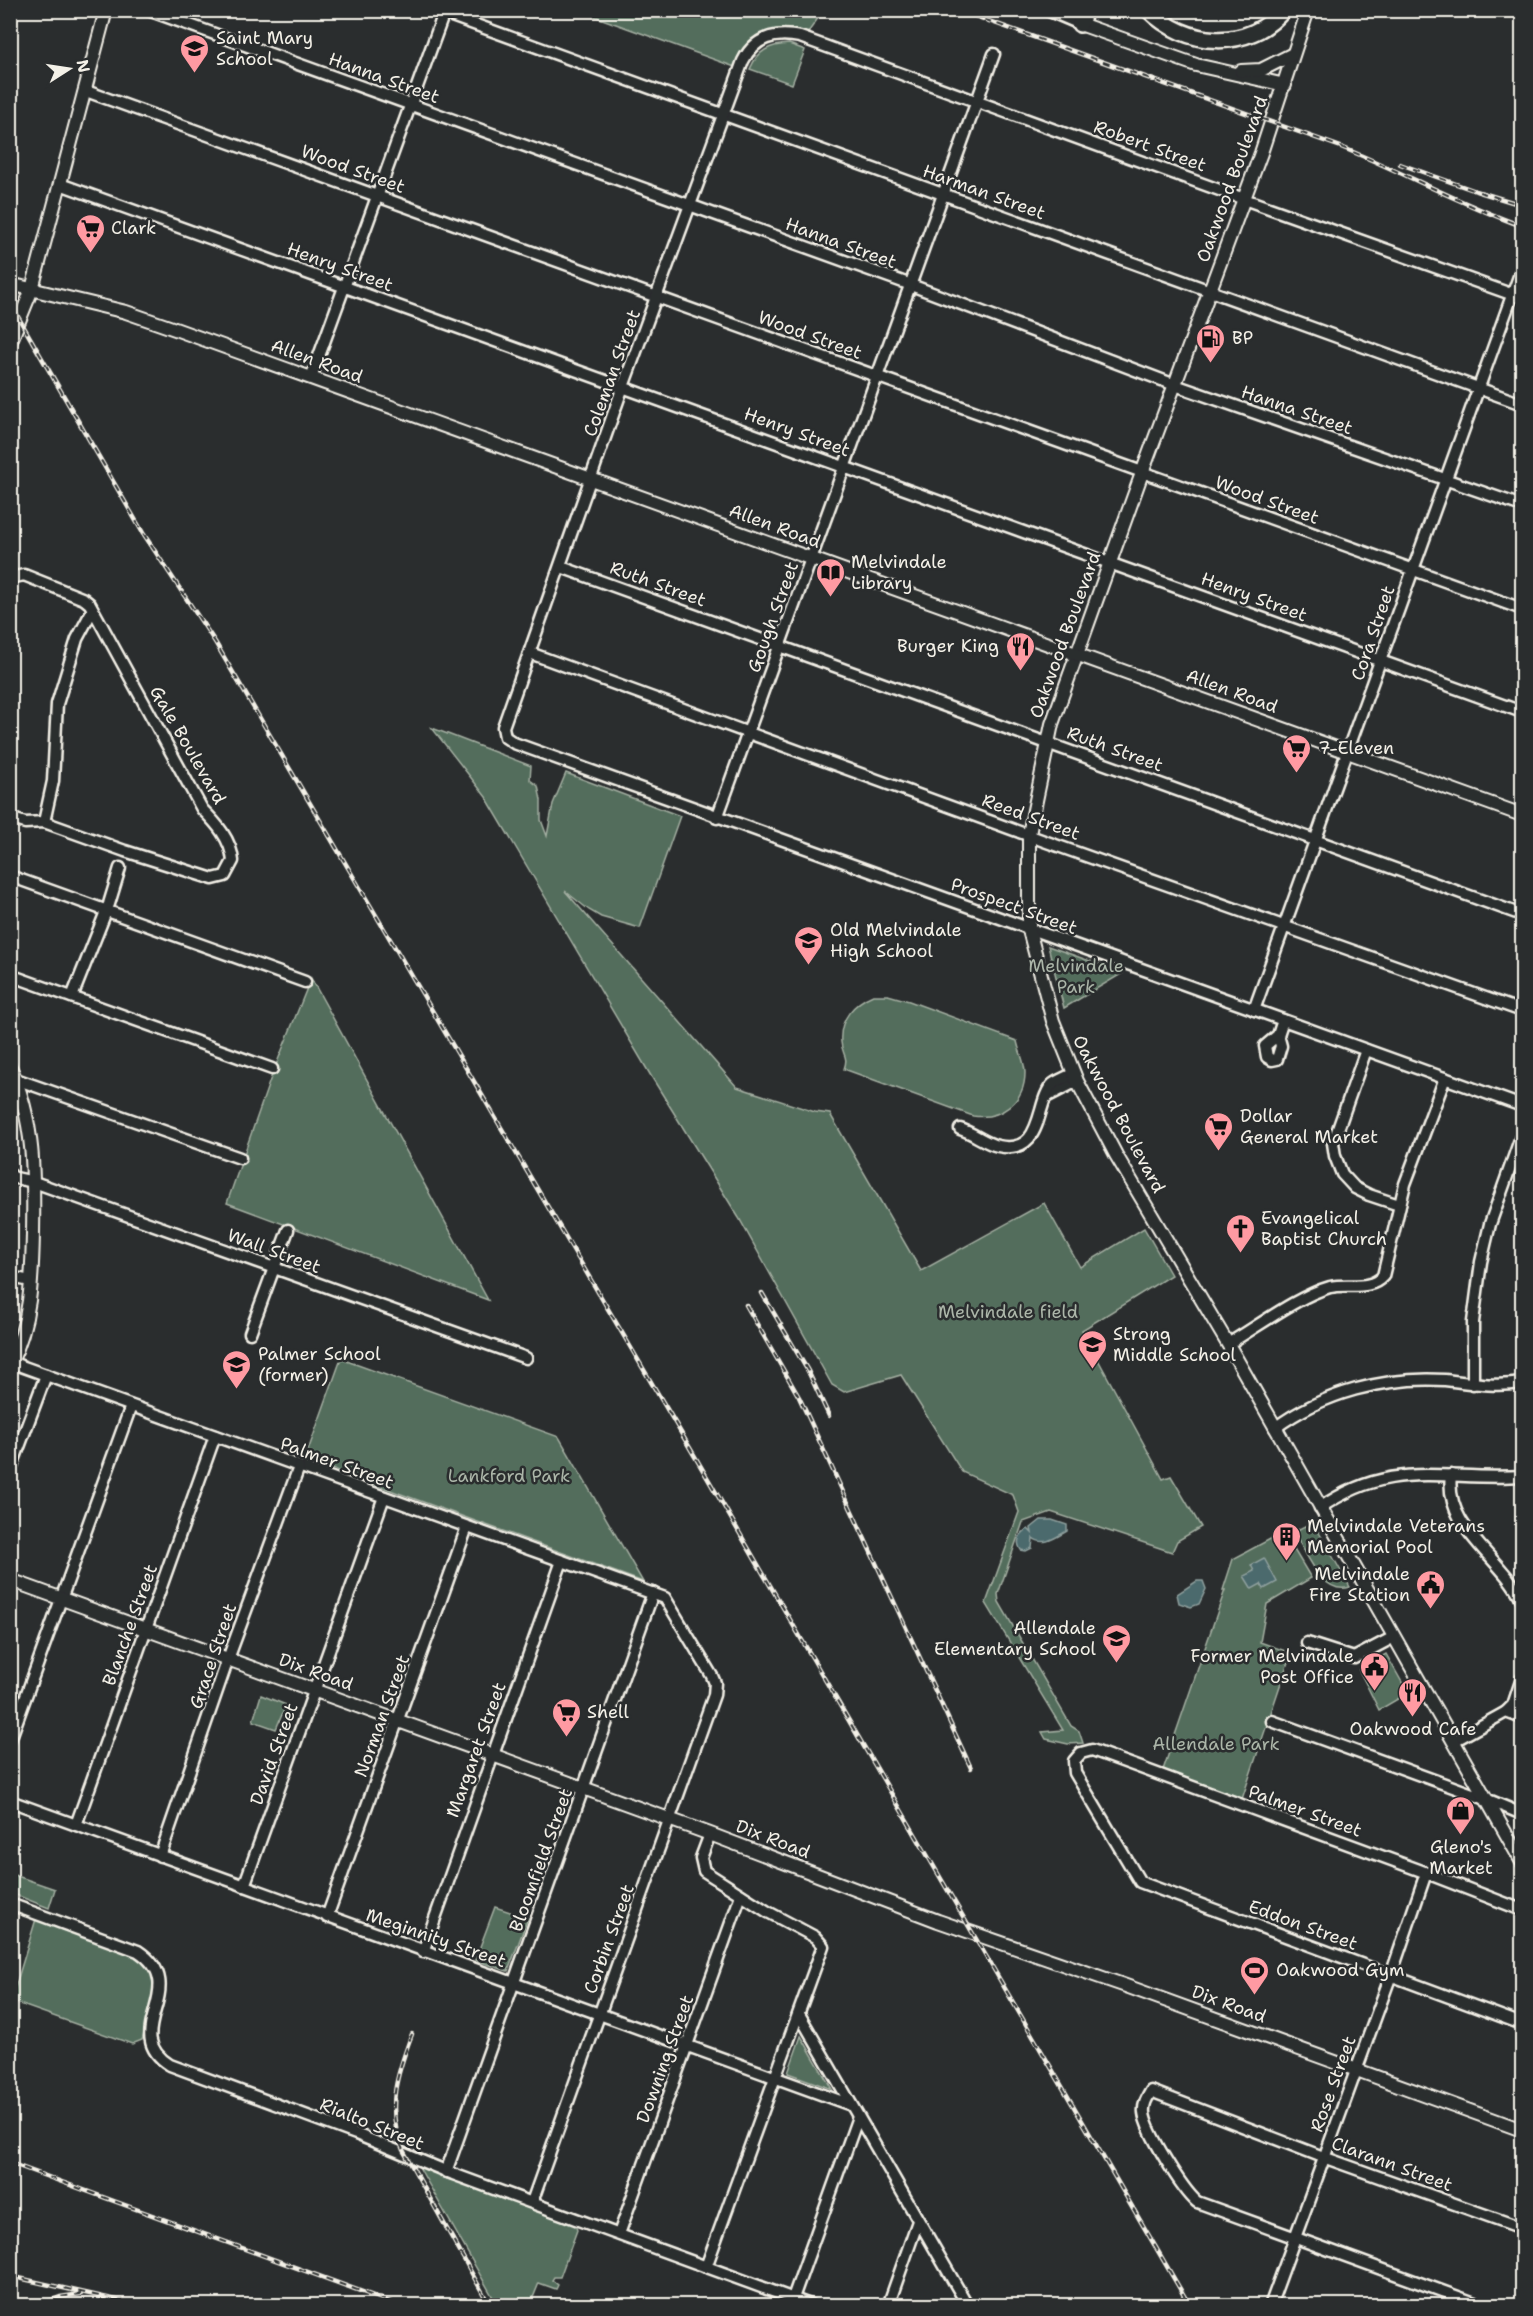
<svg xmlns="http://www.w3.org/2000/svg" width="1533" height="2316" font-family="'Shantell Sans',sans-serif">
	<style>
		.green { fill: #536d5c; stroke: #a4afa2; stroke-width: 1.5 }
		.water { fill: #4c6a6d; stroke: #8fa09e; stroke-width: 1.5 }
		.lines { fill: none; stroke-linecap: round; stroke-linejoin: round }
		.minor-casing { stroke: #f4f1e8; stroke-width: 15 }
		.major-casing { stroke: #f4f1e8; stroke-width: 16 }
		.highway-casing { stroke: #f4f1e8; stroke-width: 20 }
		.minor { stroke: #2a2d2e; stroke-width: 10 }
		.major { stroke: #2a2d2e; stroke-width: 12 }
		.highway { stroke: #2a2d2e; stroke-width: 15 }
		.rail-casing { stroke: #f4f1e8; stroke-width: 4.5 }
		.rail { stroke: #2a2d2e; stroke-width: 2; stroke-dasharray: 7; stroke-linecap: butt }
		.labels { text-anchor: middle; stroke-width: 5; stroke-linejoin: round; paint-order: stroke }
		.poi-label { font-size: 18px; fill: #f4f1e8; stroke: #2a2d2e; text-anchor: start }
		.street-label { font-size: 18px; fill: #f4f1e8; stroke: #2a2d2e }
		.park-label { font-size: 18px; fill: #acb6a9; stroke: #2a2d2e }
	</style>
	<rect width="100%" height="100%" fill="#2a2d2e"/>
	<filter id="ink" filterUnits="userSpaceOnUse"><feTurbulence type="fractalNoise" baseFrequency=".0167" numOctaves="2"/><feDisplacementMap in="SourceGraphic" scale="12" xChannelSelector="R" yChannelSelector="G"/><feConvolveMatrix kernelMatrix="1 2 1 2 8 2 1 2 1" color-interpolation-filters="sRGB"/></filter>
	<g filter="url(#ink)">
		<g class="green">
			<path d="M 580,11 L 823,11 L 807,34 C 774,20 749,38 735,67 Z"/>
			<path d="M 789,44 L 805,50 L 792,84 L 750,69 C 758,50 770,45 789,44 Z"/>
			<path d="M 432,728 L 531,766 L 530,780 L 538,786 L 541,800 L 541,820 L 547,836 L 553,804 L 566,773 L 680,816 L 640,928 L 601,917 L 589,910 L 565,891 L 737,1087 L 815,1112 L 830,1114 L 921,1271 L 1044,1203 L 1080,1267 L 1144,1228 L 1171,1275 L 1082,1330 L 1163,1479 L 1171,1476 L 1201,1527 L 1177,1541 L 1172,1552 L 1051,1512 L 1023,1522 L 998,1594 L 999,1602 L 1071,1726 L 1079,1731 L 1083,1743 L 1068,1744 L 1046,1739 L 1042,1732 L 1063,1730 L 986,1603 L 1019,1512 L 1013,1495 L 962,1472 L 901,1375 L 844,1392 L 832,1385 L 739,1218 L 651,1076 L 486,797 Z"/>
			<path d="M 1048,946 L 1123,973 L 1064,1008 Z"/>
			<path d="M 311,978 L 488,1300 L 227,1203 L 270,1080 Z"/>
			<path d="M 873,995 L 888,995 L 909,1001 L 1017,1041 C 1019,1052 1025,1062 1025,1073 C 1025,1102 1000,1120 973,1116 L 844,1069 C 849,1056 842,1055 841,1042 C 839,1019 854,1003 873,995 Z"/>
			<path d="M 341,1359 L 559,1437 L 643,1582 L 305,1459 Z"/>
			<path d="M 1313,1522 L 1350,1587 C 1323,1596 1308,1556 1297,1538 L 1299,1529 Z"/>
			<path d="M 1284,1533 L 1311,1578 L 1267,1604 L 1260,1642 L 1291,1653 L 1242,1799 L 1163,1770 L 1225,1590 L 1223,1590 L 1233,1559 L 1276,1536 Z"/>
			<path d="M 1386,1654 L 1408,1693 L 1379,1710 L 1359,1670 Z"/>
			<path d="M 261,1695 L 286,1705 L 276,1729 L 253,1721 Z"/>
			<path d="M 11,1874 L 55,1889 L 49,1908 L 11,1893 Z"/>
			<path d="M 495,1907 L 528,1918 L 508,1971 L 475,1960 Z"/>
			<path d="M 36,1919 L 136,1956 L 152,1971 L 155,1981 L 154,1999 L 142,2040 L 132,2044 L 11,2001 Z"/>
			<path d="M 801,2036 L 832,2089 L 788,2073 Z"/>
			<path d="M 419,2167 L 575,2225 L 577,2230 L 560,2277 L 554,2277 L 552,2280 L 558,2285 L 556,2289 L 539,2283 L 530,2305 L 501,2305 L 495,2301 Z"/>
		</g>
		<g class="water">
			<path d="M 1041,1520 L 1052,1520 L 1067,1525 L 1067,1531 C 1056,1537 1044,1547 1033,1538 L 1032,1548 L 1026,1551 L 1021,1550 C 1015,1542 1020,1533 1028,1529 L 1032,1533 L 1031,1528 Z"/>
			<path d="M 1264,1558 L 1277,1582 L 1264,1589 L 1261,1584 L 1252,1589 L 1244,1576 L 1254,1571 L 1251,1565 Z"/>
			<path d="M 1197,1581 L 1203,1581 L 1206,1589 L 1199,1604 L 1191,1607 L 1179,1603 L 1177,1594 Z"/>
		</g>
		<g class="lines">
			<defs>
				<g id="minor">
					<path d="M 148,10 L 903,282 L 1175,385 L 1522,506"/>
					<path d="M 435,10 L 1522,404"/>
					<path d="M 1047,10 L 1080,24"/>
					<path d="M 86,91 L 1522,609"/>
					<path d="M 60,184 L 1522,712"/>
					<path d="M 1522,298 L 1244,199 L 800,37 C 775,32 755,37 743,61 L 620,395 L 503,727 L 505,737 L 514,743 L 1522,1106"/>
					<path d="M 311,378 L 445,10"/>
					<path d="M 561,567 L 1522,915"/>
					<path d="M 10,578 L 24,575 L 84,599 L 90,604 L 202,809 C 216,823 231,839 233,861 L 225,876 L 213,879 L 125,851 L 44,822 L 25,823 L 10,818"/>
					<path d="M 530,653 L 1044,841 L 1522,1011"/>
					<path d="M 717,818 L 994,54"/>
					<path d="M 44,822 L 53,781 L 57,704 L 77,639 L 92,611"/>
					<path d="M 10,876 L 305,982"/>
					<path d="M 10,975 L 272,1069"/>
					<path d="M 72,997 L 109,904 L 120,868"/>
					<path d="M 1254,1010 C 1343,762 1434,515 1522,268"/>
					<path d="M 1278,1035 L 1281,1046 L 1277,1059 L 1272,1060 L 1267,1057 L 1265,1046 L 1278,1035 L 1283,1020"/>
					<path d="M 1366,1050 L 1338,1129 L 1333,1143 L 1335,1156 L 1342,1174 L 1355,1188 L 1369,1195 L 1399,1205"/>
					<path d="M 10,1077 L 240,1158"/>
					<path d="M 1046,1097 L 1077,1081"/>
					<path d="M 960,1129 C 974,1133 984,1143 998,1146 C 1045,1156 1035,1101 1053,1084 C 1058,1080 1068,1077 1074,1073"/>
					<path d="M 11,1177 L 34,1182 L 526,1358"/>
					<path d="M 10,1277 L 31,1281"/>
					<path d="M 250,1333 L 288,1230"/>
					<path d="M 1228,1344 C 1257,1327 1298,1296 1330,1287 C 1348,1283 1370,1291 1383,1276 L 1405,1184 L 1445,1078"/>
					<path d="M 10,1362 L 665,1598 L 712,1676 L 715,1683 L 714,1695 L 532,2202"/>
					<path d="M 1473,1384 L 1473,1322 L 1481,1262 L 1490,1224 L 1522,1134"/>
					<path d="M 1275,1428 C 1322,1393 1386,1376 1445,1380 C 1471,1383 1495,1387 1522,1383"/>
					<path d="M 10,1471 L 46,1375"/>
					<path d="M 1451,1475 C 1444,1529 1501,1556 1522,1600"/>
					<path d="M 1320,1508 C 1392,1458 1443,1481 1522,1476"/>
					<path d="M 1307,1643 L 1354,1658 L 1394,1637"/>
					<path d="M 1506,1712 L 1513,1705 L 1522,1678"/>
					<path d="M 1272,1721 L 1486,1799 L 1522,1814"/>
					<path d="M 10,1740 L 131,1406"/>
					<path d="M 1454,1741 L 1506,1712 L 1522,1718"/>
					<path d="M 10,1801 L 851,2105"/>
					<path d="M 76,1825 L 215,1436"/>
					<path d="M 160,1856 L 228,1659 L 299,1467"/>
					<path d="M 244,1886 L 384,1497"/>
					<path d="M 10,1904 L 138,1951 C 194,1988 117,2032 170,2065 L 356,2134 L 453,2174 L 813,2306"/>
					<path d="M 1522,1910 L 1419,1870 L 1092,1750 L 1081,1753 L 1074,1761 L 1075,1773 L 1140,1882 L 1522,2024"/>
					<path d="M 327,1917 L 467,1527"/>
					<path d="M 423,1952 L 562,1561"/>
					<path d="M 799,2014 L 968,2306"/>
					<path d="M 446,2172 L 653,1593"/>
					<path d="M 619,2234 L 741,1895"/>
					<path d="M 706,2267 L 823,1946 L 815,1937 L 768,1912 L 704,1871 L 701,1858 L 710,1834"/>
					<path d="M 793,2298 L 858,2117"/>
					<path d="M 888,2306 L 918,2221"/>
					<path d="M 1270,2306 L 1391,1975 L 1426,1873"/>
					<path d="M 1483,2306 L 1197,2202 C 1182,2189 1146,2131 1144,2113 C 1143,2104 1147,2098 1151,2091 L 1323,2157 L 1522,2228"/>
				</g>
				<g id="major">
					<path d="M 1308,10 L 1261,153 L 1142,473 L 1052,724 L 1029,834 L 1029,930 L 1053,1021 L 1077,1081 L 1116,1155 L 1232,1351 L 1522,1862"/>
					<path d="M 1080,24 L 1196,65 L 1285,85"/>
					<path d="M 1241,71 L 1261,70 L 1293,54"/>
					<path d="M 10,284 L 126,312 L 175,329 L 1522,815"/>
					<path d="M 10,343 L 32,289 L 106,10"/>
					<path d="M 10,1067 C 35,1120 34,1177 33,1234 C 32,1279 31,1323 10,1364"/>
					<path d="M 10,1175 L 10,1179"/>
					<path d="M 10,1580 L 710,1834 L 938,1921 L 1126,1986 L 1522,2130"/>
				</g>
				<g id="highway">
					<path d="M 1149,10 C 1186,47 1248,52 1283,10"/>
					<path d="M 1080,24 L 1085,10"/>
				</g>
			</defs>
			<use href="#minor" class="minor-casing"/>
			<use href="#major" class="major-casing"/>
			<use href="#highway" class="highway-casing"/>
			<use href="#minor" class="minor"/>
			<use href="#major" class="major"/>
			<use href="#highway" class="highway"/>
			<defs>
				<g id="rail">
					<path d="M 958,10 L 1341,147 C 1403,172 1460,204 1522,226"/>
					<path d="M 1400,164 L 1476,191 L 1522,205"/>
					<path d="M 10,303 L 143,533 L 215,642 L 697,1460 L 1190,2306"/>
					<path d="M 762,1293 L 808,1371 L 829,1416"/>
					<path d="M 746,1305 L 799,1397 L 971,1768"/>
					<path d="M 412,2034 C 397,2073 385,2109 403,2150 L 490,2306"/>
					<path d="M 10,2163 L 401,2306"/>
					<path d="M 10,2276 L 143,2306"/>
					<path d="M 35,2306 L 60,2297 L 81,2294"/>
				</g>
			</defs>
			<use href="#rail" class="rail-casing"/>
			<use href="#rail" class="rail"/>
		</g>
	</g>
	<defs>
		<symbol id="school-pin" viewBox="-11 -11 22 30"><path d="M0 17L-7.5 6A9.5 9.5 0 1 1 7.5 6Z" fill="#ff9aa2" stroke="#2a2d2e"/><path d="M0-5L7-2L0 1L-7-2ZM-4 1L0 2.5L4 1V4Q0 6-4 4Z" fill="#111"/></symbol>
		<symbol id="supermarket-pin" viewBox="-11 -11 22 30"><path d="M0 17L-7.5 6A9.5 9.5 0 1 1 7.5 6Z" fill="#ff9aa2" stroke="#2a2d2e"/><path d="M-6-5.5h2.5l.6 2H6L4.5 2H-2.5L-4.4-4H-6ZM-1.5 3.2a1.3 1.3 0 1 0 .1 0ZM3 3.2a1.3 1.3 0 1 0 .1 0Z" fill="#111"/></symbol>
		<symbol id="fuel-pin" viewBox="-11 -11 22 30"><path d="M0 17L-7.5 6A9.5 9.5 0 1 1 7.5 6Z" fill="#ff9aa2" stroke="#2a2d2e"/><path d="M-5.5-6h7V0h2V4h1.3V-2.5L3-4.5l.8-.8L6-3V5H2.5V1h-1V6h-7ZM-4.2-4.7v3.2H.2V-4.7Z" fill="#111"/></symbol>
		<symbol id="library-pin" viewBox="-11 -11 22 30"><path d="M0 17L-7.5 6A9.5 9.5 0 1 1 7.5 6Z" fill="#ff9aa2" stroke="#2a2d2e"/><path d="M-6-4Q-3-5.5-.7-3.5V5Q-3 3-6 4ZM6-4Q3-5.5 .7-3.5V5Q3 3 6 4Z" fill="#111"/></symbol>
		<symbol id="restaurant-pin" viewBox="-11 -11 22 30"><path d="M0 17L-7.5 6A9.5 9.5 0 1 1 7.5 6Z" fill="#ff9aa2" stroke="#2a2d2e"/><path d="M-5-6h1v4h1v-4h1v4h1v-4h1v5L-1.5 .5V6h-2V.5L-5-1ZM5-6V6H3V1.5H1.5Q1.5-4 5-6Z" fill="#111"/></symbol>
		<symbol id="church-pin" viewBox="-11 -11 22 30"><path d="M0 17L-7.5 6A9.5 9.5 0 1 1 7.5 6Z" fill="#ff9aa2" stroke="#2a2d2e"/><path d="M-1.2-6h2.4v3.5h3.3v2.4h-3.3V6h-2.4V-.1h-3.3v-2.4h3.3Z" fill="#111"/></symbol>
		<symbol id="building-pin" viewBox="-11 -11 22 30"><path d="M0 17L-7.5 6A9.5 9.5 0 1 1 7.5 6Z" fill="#ff9aa2" stroke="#2a2d2e"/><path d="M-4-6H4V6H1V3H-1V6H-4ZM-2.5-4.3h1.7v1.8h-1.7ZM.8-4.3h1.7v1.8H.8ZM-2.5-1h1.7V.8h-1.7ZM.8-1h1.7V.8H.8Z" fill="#111"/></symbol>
		<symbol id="civic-pin" viewBox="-11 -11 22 30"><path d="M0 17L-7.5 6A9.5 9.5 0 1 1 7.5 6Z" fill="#ff9aa2" stroke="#2a2d2e"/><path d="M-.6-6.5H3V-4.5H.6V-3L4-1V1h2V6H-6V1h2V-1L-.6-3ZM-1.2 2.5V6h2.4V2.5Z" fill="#111"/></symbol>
		<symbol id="shop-pin" viewBox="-11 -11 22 30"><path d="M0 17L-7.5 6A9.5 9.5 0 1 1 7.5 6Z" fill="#ff9aa2" stroke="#2a2d2e"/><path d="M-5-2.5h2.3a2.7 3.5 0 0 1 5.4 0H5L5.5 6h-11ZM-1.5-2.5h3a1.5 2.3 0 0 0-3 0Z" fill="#111"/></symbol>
		<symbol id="stadium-pin" viewBox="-11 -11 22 30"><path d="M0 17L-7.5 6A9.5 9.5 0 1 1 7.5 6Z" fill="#ff9aa2" stroke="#2a2d2e"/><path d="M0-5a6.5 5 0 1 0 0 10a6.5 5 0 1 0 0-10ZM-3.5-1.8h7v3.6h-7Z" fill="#111"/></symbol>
	</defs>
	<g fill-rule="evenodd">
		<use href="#school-pin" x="178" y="32" width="33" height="45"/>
		<use href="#supermarket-pin" x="74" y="212" width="33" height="45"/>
		<use href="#fuel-pin" x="1194" y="322" width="33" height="45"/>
		<use href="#library-pin" x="814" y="556" width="33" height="45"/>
		<use href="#restaurant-pin" x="1004" y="630" width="33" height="45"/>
		<use href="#supermarket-pin" x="1280" y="732" width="33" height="45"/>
		<use href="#school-pin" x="792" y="924" width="33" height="45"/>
		<use href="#supermarket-pin" x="1202" y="1110" width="33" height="45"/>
		<use href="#church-pin" x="1224" y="1212" width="33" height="45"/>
		<use href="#school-pin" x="1076" y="1328" width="33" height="45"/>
		<use href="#school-pin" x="220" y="1348" width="33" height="45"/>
		<use href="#building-pin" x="1270" y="1520" width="33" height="45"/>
		<use href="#civic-pin" x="1414" y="1568" width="33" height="45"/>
		<use href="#school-pin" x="1100" y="1622" width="33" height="45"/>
		<use href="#civic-pin" x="1358" y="1650" width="33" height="45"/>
		<use href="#restaurant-pin" x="1396" y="1676" width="33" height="45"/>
		<use href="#supermarket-pin" x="550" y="1696" width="33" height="45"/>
		<use href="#shop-pin" x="1444" y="1794" width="33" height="45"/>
		<use href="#stadium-pin" x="1238" y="1954" width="33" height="45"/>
	</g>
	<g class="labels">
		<g class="poi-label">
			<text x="216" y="44">Saint Mary<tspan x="216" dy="21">School</tspan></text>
			<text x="111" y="234">Clark</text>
			<text x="1232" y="344">BP</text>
			<text x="851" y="568">Melvindale<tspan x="851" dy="21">Library</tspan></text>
			<text x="999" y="652" text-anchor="end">Burger King</text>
			<text x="1318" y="754">7-Eleven</text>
			<text x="830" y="936">Old Melvindale<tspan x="830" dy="21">High School</tspan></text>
			<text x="1240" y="1122">Dollar<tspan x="1240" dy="21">General Market</tspan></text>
			<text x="1261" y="1224">Evangelical<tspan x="1261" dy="21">Baptist Church</tspan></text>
			<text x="1113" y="1340">Strong<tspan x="1113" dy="21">Middle School</tspan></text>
			<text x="258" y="1360">Palmer School<tspan x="258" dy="21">(former)</tspan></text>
			<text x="1307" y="1532">Melvindale Veterans<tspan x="1307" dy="21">Memorial Pool</tspan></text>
			<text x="1410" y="1580" text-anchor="end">Melvindale<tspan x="1410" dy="21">Fire Station</tspan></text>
			<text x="1096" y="1634" text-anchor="end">Allendale<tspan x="1096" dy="21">Elementary School</tspan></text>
			<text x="1354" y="1662" text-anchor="end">Former Melvindale<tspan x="1354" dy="21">Post Office</tspan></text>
			<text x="587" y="1718">Shell</text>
			<text x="1413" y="1735" text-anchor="middle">Oakwood Cafe</text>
			<text x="1461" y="1853" text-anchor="middle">Gleno's<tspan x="1461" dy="21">Market</tspan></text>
			<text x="1276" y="1976">Oakwood Gym</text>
		</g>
		<g class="street-label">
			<text transform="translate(384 78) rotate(20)" y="6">Hanna Street</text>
			<text transform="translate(1150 146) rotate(20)" y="6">Robert Street</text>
			<text transform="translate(353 169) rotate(20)" y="6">Wood Street</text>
			<text transform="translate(1232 179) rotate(-70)" y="6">Oakwood Boulevard</text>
			<text transform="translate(984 192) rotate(20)" y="6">Harman Street</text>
			<text transform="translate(841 243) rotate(20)" y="6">Hanna Street</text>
			<text transform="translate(340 267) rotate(20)" y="6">Henry Street</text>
			<text transform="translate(810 335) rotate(20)" y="6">Wood Street</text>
			<text transform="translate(317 361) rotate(20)" y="6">Allen Road</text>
			<text transform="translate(612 373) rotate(-70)" y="6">Coleman Street</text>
			<text transform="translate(1297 410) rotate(19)" y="6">Hanna Street</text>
			<text transform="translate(797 432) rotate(20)" y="6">Henry Street</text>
			<text transform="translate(1267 500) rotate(20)" y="6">Wood Street</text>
			<text transform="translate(775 526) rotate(20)" y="6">Allen Road</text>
			<text transform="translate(658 584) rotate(20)" y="6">Ruth Street</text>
			<text transform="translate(1254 597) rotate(20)" y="6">Henry Street</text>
			<text transform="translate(773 617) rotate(-70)" y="6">Gough Street</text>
			<text transform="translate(1373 633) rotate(-71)" y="6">Cora Street</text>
			<text transform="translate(1065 635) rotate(-70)" y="6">Oakwood Boulevard</text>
			<text transform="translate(1232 691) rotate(20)" y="6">Allen Road</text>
			<text transform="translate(188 745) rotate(60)" y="6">Gale Boulevard</text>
			<text transform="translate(1115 749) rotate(20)" y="6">Ruth Street</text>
			<text transform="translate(1031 817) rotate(20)" y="6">Reed Street</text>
			<text transform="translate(1014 906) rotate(20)" y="6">Prospect Street</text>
			<text transform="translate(1119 1114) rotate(62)" y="6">Oakwood Boulevard</text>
			<text transform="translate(274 1251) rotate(20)" y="6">Wall Street</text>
			<text transform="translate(337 1463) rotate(20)" y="6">Palmer Street</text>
			<text transform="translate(130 1625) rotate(-70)" y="6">Blanche Street</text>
			<text transform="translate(213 1656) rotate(-71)" y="6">Grace Street</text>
			<text transform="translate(316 1672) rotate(20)" y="6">Dix Road</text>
			<text transform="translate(382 1716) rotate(-70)" y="6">Norman Street</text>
			<text transform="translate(476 1750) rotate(-70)" y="6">Margaret Street</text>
			<text transform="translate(274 1754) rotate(-70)" y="6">David Street</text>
			<text transform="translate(1305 1811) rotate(20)" y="6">Palmer Street</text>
			<text transform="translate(773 1839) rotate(21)" y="6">Dix Road</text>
			<text transform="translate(541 1860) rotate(-70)" y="6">Bloomfield Street</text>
			<text transform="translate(1303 1925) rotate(20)" y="6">Eddon Street</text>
			<text transform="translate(436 1938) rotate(19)" y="6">Meginnity Street</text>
			<text transform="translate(609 1939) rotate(-70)" y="6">Corbin Street</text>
			<text transform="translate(1229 2004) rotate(20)" y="6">Dix Road</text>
			<text transform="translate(665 2059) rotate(-70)" y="6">Downing Street</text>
			<text transform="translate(1333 2084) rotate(-70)" y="6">Rose Street</text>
			<text transform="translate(372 2124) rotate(22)" y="6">Rialto Street</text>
			<text transform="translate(1392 2164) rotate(20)" y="6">Clarann Street</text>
		</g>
		<g class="park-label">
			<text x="1076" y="972">Melvindale<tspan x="1076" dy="21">Park</tspan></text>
			<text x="1008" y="1318">Melvindale field</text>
			<text x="509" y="1482">Lankford Park</text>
			<text x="1216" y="1750">Allendale Park</text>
		</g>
	</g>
	<rect width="1533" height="2316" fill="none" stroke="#2a2d2e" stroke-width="36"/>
	<rect x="18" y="18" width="1497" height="2280" fill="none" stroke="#f4f1e8" stroke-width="2" filter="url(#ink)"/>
	<g transform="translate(69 69) rotate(78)" stroke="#2a2d2e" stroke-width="4.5" paint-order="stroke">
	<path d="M0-4.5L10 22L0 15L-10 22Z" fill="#f4f1e8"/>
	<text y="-9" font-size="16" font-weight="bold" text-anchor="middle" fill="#f4f1e8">N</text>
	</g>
</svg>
